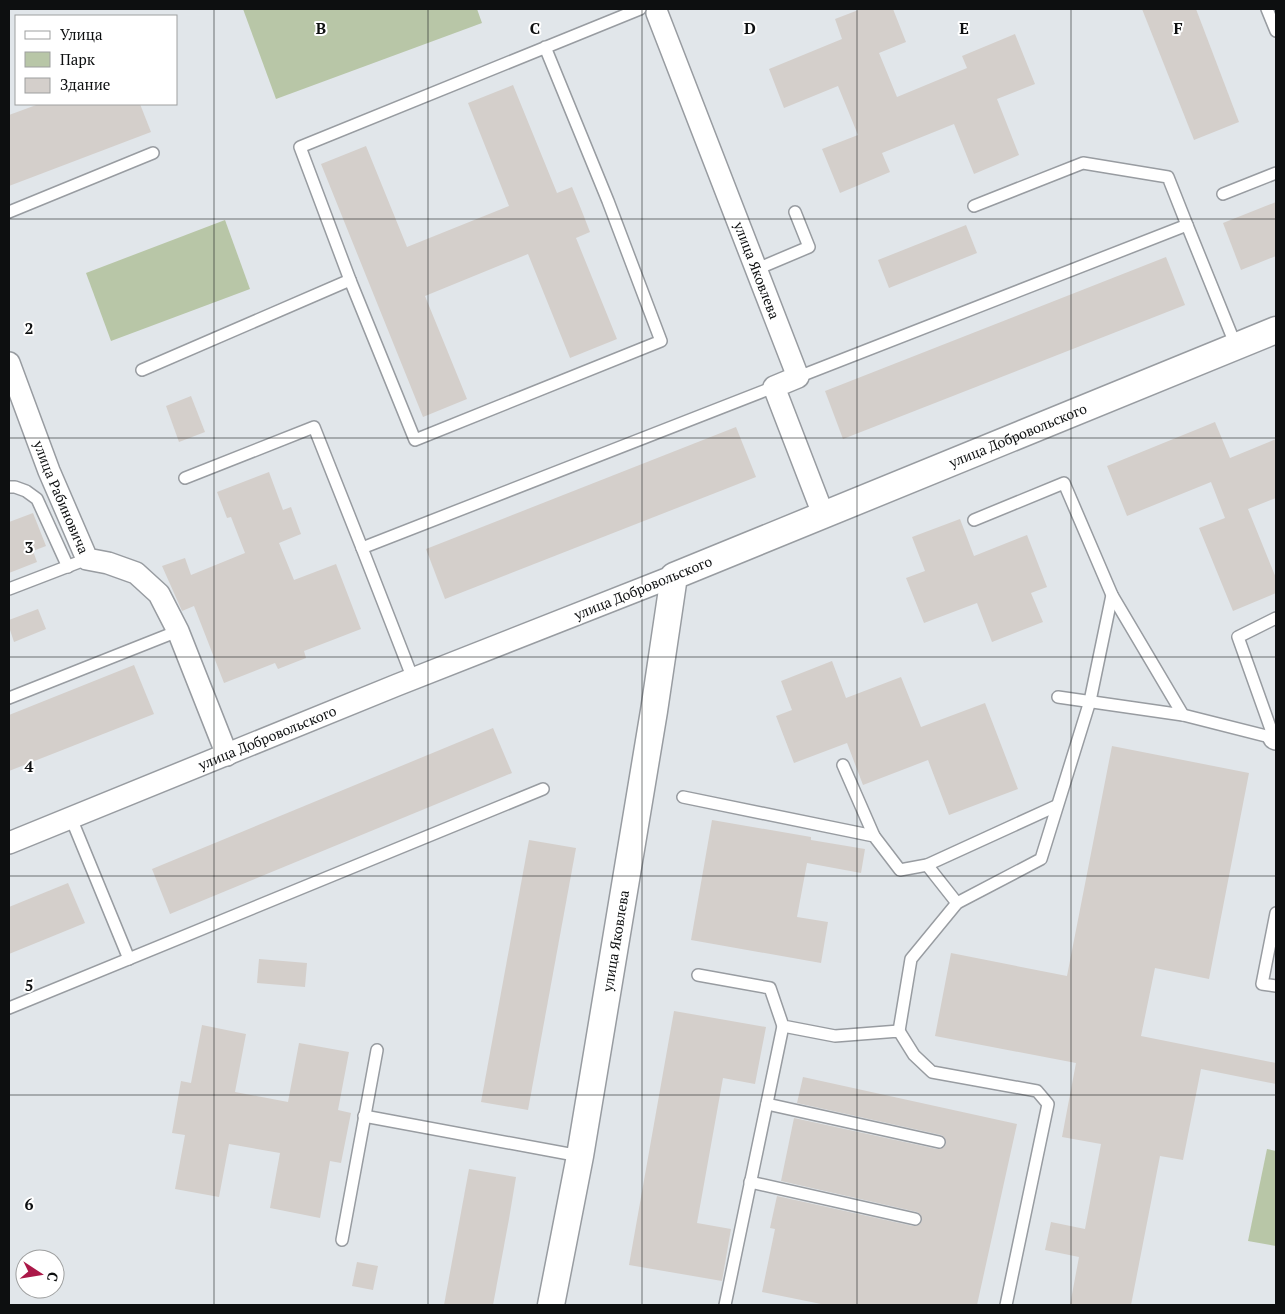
<svg xmlns="http://www.w3.org/2000/svg" width="1285" height="1314" font-family="'PT Serif',serif">
	<style>
		.green { fill: #b8c6a7 }
		.building { fill: #d4cfcb }
		.lines { fill: none; stroke-linecap: round; stroke-linejoin: round }
		.service-casing { stroke: #989ca1; stroke-width: 14 }
		.minor-casing { stroke: #989ca1; stroke-width: 24 }
		.tertiary-casing { stroke: #989ca1; stroke-width: 29 }
		.service { stroke: #fff; stroke-width: 11 }
		.minor { stroke: #fff; stroke-width: 21 }
		.tertiary { stroke: #fff; stroke-width: 26 }
		.grid { fill: none; stroke: #0d0f10; stroke-width: 1; stroke-opacity: 0.55 }
		.labels { text-anchor: middle; stroke-width: 4; stroke-linejoin: round; paint-order: stroke }
		.street-label { font-size: 14px; fill: #0d0f10; stroke: #fff }
		.grid-label { font-size: 16px; text-anchor: middle; font-weight: bold; fill: #0d0f10; stroke: #fff; stroke-width: 4; stroke-linejoin: round; paint-order: stroke }
	</style>
	<rect width="100%" height="100%" fill="#e1e6ea"/>
	<g class="green">
		<path d="M 243,9 L 477,9 L 482,23 L 276,99 Z"/>
		<path d="M 225,220 L 250,289 L 111,341 L 86,273 Z"/>
		<path d="M 1267,1149 L 1276,1151 L 1276,1246 L 1248,1241 Z"/>
	</g>
	<g class="building">
		<path d="M 861,9 L 893,9 L 906,42 L 879,53 L 897,97 L 967,68 L 962,56 L 1015,34 L 1035,84 L 997,99 L 1019,155 L 974,174 L 954,124 L 882,153 L 890,172 L 840,193 L 822,149 L 858,135 L 838,86 L 784,108 L 769,69 L 842,39 L 835,19 Z"/>
		<path d="M 1142,9 L 1196,9 L 1239,122 L 1194,140 Z"/>
		<path d="M 513,85 L 557,193 L 572,187 L 581,209 L 590,232 L 576,238 L 617,339 L 570,358 L 528,254 L 425,296 L 467,399 L 423,417 L 321,164 L 366,146 L 407,247 L 509,206 L 468,103 Z"/>
		<path d="M 39,104 L 140,104 L 151,132 L 9,186 L 9,115 Z"/>
		<path d="M 1276,202 L 1276,256 L 1241,270 L 1223,223 Z"/>
		<path d="M 966,225 L 977,253 L 889,288 L 878,260 Z"/>
		<path d="M 1166,257 L 1185,305 L 843,439 L 825,391 Z"/>
		<path d="M 191,396 L 205,432 L 179,442 L 166,406 Z"/>
		<path d="M 1215,422 L 1230,458 L 1276,439 L 1276,498 L 1248,509 L 1276,578 L 1276,593 L 1233,611 L 1199,528 L 1225,518 L 1211,482 L 1127,516 L 1107,466 Z"/>
		<path d="M 736,427 L 756,477 L 445,599 L 426,549 Z"/>
		<path d="M 269,472 L 283,510 L 291,507 L 301,534 L 279,543 L 294,580 L 336,564 L 361,629 L 304,651 L 306,658 L 278,669 L 275,663 L 224,683 L 194,606 L 182,611 L 162,566 L 185,558 L 191,575 L 245,553 L 231,517 L 227,518 L 217,492 Z"/>
		<path d="M 33,513 L 46,546 L 33,551 L 37,562 L 9,573 L 9,522 Z"/>
		<path d="M 960,519 L 974,556 L 1027,535 L 1047,587 L 1031,593 L 1043,622 L 992,642 L 977,603 L 924,623 L 906,578 L 925,571 L 912,537 Z"/>
		<path d="M 38,609 L 46,629 L 14,642 L 9,627 L 9,620 Z"/>
		<path d="M 832,661 L 846,698 L 901,677 L 921,727 L 985,703 L 1018,789 L 949,815 L 928,760 L 863,785 L 847,743 L 794,763 L 776,716 L 792,710 L 781,681 Z"/>
		<path d="M 134,665 L 154,714 L 9,771 L 9,715 Z"/>
		<path d="M 493,728 L 512,773 L 170,914 L 152,869 Z"/>
		<path d="M 1112,746 L 1249,773 L 1209,979 L 1155,968 L 1141,1036 L 1276,1063 L 1276,1084 L 1201,1069 L 1183,1160 L 1160,1156 L 1131,1305 L 1070,1305 L 1079,1257 L 1045,1250 L 1051,1222 L 1085,1229 L 1101,1144 L 1062,1137 L 1076,1063 L 935,1036 L 951,953 L 1067,976 Z"/>
		<path d="M 712,820 L 811,837 L 811,840 L 865,849 L 861,873 L 807,863 L 797,917 L 828,922 L 821,963 L 691,940 Z"/>
		<path d="M 529,840 L 576,848 L 528,1110 L 481,1102 Z"/>
		<path d="M 68,883 L 85,923 L 9,954 L 9,907 Z"/>
		<path d="M 259,959 L 307,963 L 305,987 L 257,983 Z"/>
		<path d="M 674,1011 L 766,1027 L 755,1084 L 723,1078 L 697,1223 L 731,1229 L 722,1281 L 629,1265 Z"/>
		<path d="M 202,1025 L 246,1034 L 235,1092 L 288,1102 L 299,1043 L 349,1052 L 338,1110 L 351,1113 L 341,1163 L 330,1161 L 320,1218 L 270,1208 L 280,1153 L 229,1144 L 219,1197 L 175,1189 L 185,1135 L 172,1133 L 181,1081 L 191,1083 Z"/>
		<path d="M 803,1077 L 1017,1124 L 977,1305 L 826,1305 L 762,1292 L 775,1229 L 770,1228 L 777,1196 L 913,1226 L 920,1224 L 922,1220 L 920,1214 L 917,1212 L 781,1181 L 794,1118 L 937,1149 L 944,1147 L 946,1143 L 944,1137 L 941,1135 L 797,1103 Z"/>
		<path d="M 469,1169 L 516,1177 L 509,1219 L 493,1305 L 444,1305 Z"/>
		<path d="M 357,1262 L 378,1266 L 373,1290 L 352,1286 Z"/>
	</g>
	<g class="lines">
		<defs>
			<g id="service">
				<path d="M 1267,9 L 1276,31"/>
				<path d="M 545,47 L 608,201 L 661,341 L 415,440 L 350,280 L 300,147 L 640,9"/>
				<path d="M 1223,194 L 1276,173"/>
				<path d="M 974,206 L 1083,163 L 1168,177 L 1187,225"/>
				<path d="M 9,212 L 153,153"/>
				<path d="M 757,269 L 809,247 L 795,212"/>
				<path d="M 142,370 L 350,280"/>
				<path d="M 798,377 L 1187,225 L 1236,346"/>
				<path d="M 185,478 L 314,427 L 362,548"/>
				<path d="M 9,487 L 15,487 L 26,491 L 37,499 L 68,567"/>
				<path d="M 974,520 L 1064,483 L 1112,595 L 1183,715"/>
				<path d="M 9,589 L 87,559"/>
				<path d="M 413,679 L 362,548 L 774,387"/>
				<path d="M 1058,697 L 1183,715 L 1274,738"/>
				<path d="M 9,698 L 178,631"/>
				<path d="M 1274,738 L 1238,637 L 1276,618"/>
				<path d="M 843,765 L 874,836"/>
				<path d="M 683,797 L 874,836 L 900,870 L 927,865 L 1056,806"/>
				<path d="M 71,818 L 129,959"/>
				<path d="M 927,865 L 957,903"/>
				<path d="M 1276,913 L 1262,984 L 1276,986"/>
				<path d="M 698,975 L 770,988 L 783,1026 L 835,1036 L 899,1031 L 914,1055 L 932,1072 L 1037,1091 L 1048,1104 L 1006,1305"/>
				<path d="M 9,1008 L 543,789"/>
				<path d="M 899,1031 L 911,959 L 957,903 L 1041,859 L 1090,701 L 1112,595"/>
				<path d="M 767,1104 L 939,1142"/>
				<path d="M 364,1116 L 580,1156"/>
				<path d="M 750,1182 L 915,1219"/>
				<path d="M 342,1240 L 377,1050"/>
				<path d="M 725,1305 L 783,1026"/>
			</g>
			<g id="minor">
				<path id="s1" d="M 657,13 L 798,377 L 774,387 L 823,514"/>
				<path id="s2" d="M 9,363 L 49,471 L 87,559 L 108,563 L 136,573 L 159,594 L 178,631 L 227,755"/>
				<path d="M 1274,738 L 1276,739"/>
				<path id="s3" d="M 9,843 L 397,685 L 674,576"/>
			</g>
			<g id="tertiary">
				<path id="s4" d="M 551,1305 L 580,1156 L 654,711 L 674,576 L 1276,330"/>
			</g>
		</defs>
		<use href="#service" class="service-casing"/>
		<use href="#minor" class="minor-casing"/>
		<use href="#tertiary" class="tertiary-casing"/>
		<use href="#service" class="service"/>
		<use href="#minor" class="minor"/>
		<use href="#tertiary" class="tertiary"/>
	</g>
	<path class="grid" d="M 214,9 L 214,1305M 428,9 L 428,1305M 642,9 L 642,1305M 857,9 L 857,1305M 1071,9 L 1071,1305M 9,219 L 1276,219M 9,438 L 1276,438M 9,657 L 1276,657M 9,876 L 1276,876M 9,1095 L 1276,1095"/>
	<g class="labels">
		<g class="street-label">
			<text dy="5" stroke="none"><textPath href="#s1" startOffset="276">улица Яковлева</textPath></text>
			<text dy="5" stroke="none"><textPath href="#s4" startOffset="1111">улица Добровольского</textPath></text>
			<text dy="5" stroke="none"><textPath href="#s2" startOffset="144">улица Рабиновича</textPath></text>
			<text transform="translate(643 588) rotate(-22)" y="5">улица Добровольского</text>
			<text dy="5" stroke="none"><textPath href="#s3" startOffset="279">улица Добровольского</textPath></text>
			<text dy="5" stroke="none"><textPath href="#s4" startOffset="370">улица Яковлева</textPath></text>
		</g>
	</g>
	<g class="grid-label">
		<text x="321" y="34">B</text>
		<text x="535" y="34">C</text>
		<text x="750" y="34">D</text>
		<text x="964" y="34">E</text>
		<text x="1178" y="34">F</text>
		<text x="29" y="334">2</text>
		<text x="29" y="553">3</text>
		<text x="29" y="772">4</text>
		<text x="29" y="991">5</text>
		<text x="29" y="1210">6</text>
	</g>
	<rect width="1285" height="1314" fill="none" stroke="#0d0f10" stroke-width="20"/>
	<rect x="15" y="15" width="162" height="90" fill="#ffffff" stroke="#9e9f9f"/>
	<rect x="25" y="31" width="25" height="8" fill="#ffffff" stroke="#9e9f9f"/>
	<text x="60" y="40" font-size="15" fill="#0d0f10">Улица</text>
	<rect x="25" y="52" width="25" height="15" fill="#b8c6a7" stroke="#9e9f9f"/>
	<text x="60" y="65" font-size="15" fill="#0d0f10">Парк</text>
	<rect x="25" y="78" width="25" height="15" fill="#d4cfcb" stroke="#9e9f9f"/>
	<text x="60" y="90" font-size="15" fill="#0d0f10">Здание</text>
	<g transform="translate(40 1274) rotate(102)"><circle r="24" fill="#ffffff" stroke="#9e9f9f"/>
	<path d="M0-4L9 19L0 12L-9 19Z" fill="#ab1848"/>
	<text y="-8" font-size="14" font-weight="bold" text-anchor="middle" fill="#0d0f10">С</text>
	</g>
</svg>
